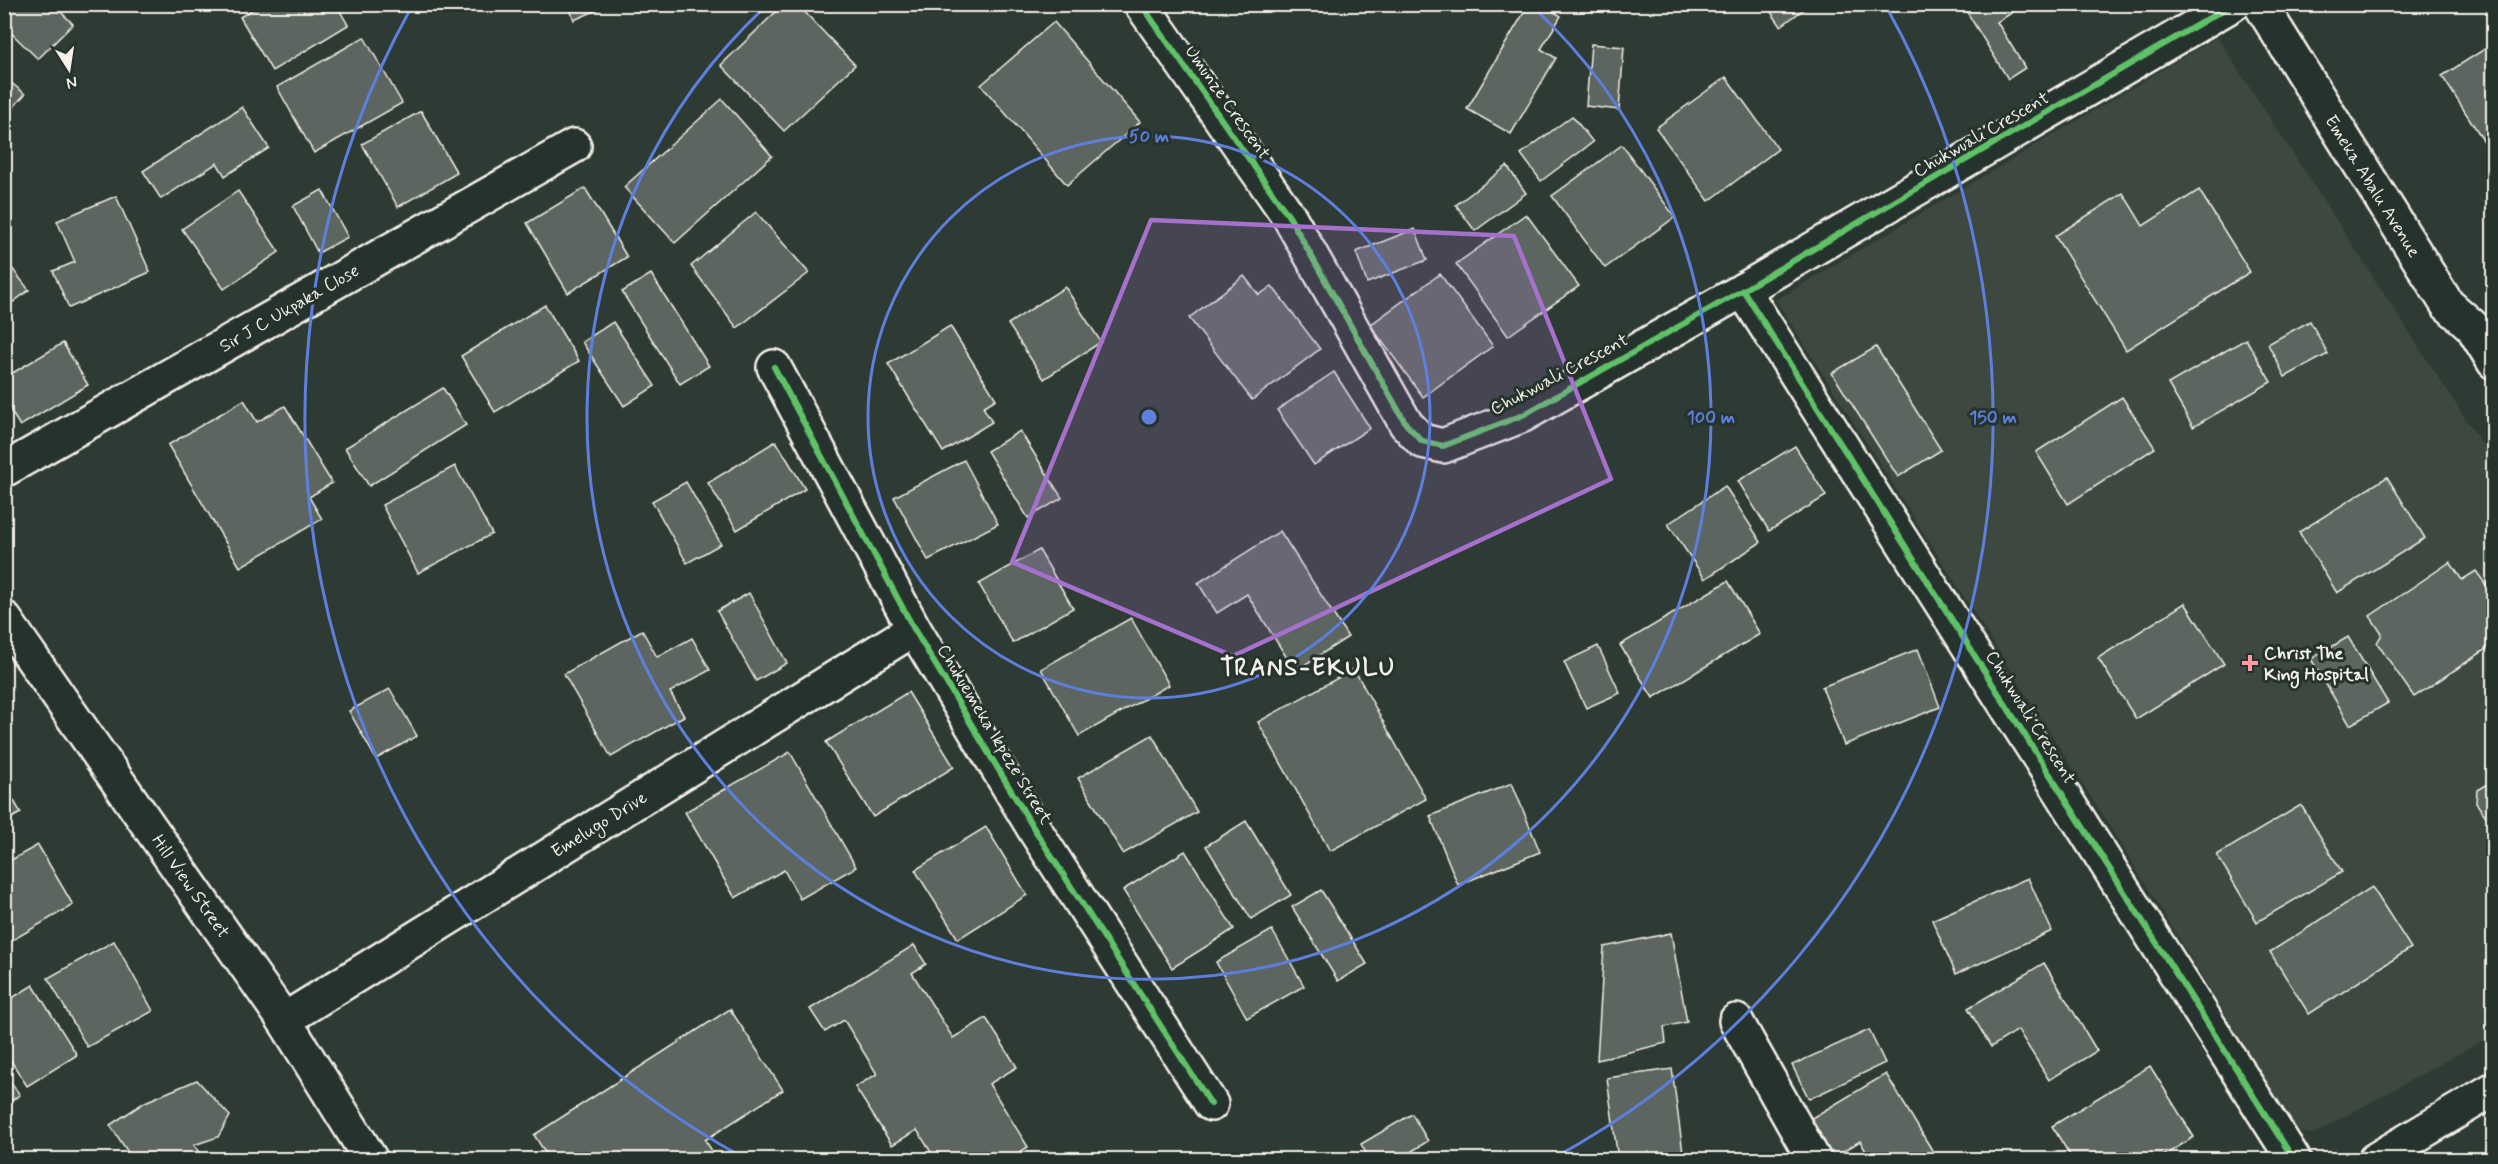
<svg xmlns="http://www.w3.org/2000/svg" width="2498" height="1164" font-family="Mynerve,sans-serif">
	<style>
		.built { fill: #3c4841 }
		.building { fill: #5c655e; stroke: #f4f1e8; stroke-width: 1.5 }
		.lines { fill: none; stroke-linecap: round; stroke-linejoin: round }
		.street-casing { stroke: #f4f1e8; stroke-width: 38 }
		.street { stroke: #26332d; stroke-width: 33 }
		.cycleway-casing { stroke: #26332d; stroke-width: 10 }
		.cycleway { stroke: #61c268; stroke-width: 6 }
		.marked { fill: #a571cd; fill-opacity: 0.2; stroke: #a571cd; stroke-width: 4.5; stroke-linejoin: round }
		.ring { fill: none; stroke: #5e7fdd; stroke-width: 3 }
		.poi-dot { fill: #ff9aa2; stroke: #26332d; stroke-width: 2 }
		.labels { text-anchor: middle; stroke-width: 6; stroke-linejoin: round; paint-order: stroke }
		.street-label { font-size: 18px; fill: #f4f1e8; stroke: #26332d }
		.poi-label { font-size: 18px; font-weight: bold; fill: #f4f1e8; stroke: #26332d; text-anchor: start }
		.district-label { font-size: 24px; font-weight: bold; letter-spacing: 1.5px; fill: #f4f1e8; stroke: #26332d }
		.centre { fill: #5e7fdd; stroke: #26332d; stroke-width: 3 }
		.ring-label { font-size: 18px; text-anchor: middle; font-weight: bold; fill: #5e7fdd; stroke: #26332d; stroke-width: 6; stroke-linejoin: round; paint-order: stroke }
	</style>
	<rect width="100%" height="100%" fill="#2e3b34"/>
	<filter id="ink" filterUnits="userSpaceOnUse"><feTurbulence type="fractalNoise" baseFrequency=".0167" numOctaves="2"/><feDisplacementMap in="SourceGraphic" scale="12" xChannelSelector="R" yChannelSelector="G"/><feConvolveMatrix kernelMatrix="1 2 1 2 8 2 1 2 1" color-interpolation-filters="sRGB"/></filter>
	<g filter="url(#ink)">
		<path class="built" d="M 2217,37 L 2493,461 L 2493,1035 L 2313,1134 L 2300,1132 L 2289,1119 L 2134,865 L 1776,300 Z"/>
		<g class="building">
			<path d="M 4,4 L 53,4 L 73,24 L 38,59 L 4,26 Z"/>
			<path d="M 261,4 L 336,4 L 348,25 L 272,71 L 240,17 Z"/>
			<path d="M 568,4 L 611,4 L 574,20 Z"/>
			<path d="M 784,4 L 797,4 L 855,65 L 784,131 L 721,65 Z"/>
			<path d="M 1529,4 L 1541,4 L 1561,16 L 1541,49 L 1556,58 L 1511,134 L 1467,109 Z"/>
			<path d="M 1765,4 L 1811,4 L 1781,26 Z"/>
			<path d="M 1962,4 L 2015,4 L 2018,9 L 1997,22 L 2025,68 L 2008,79 Z"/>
			<path d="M 1054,22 L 1140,122 L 1067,185 L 981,85 Z"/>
			<path d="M 364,37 L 402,103 L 314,153 L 277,87 Z"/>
			<path d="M 2494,43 L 2494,157 L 2442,76 Z"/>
			<path d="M 1591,44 L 1624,47 L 1619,110 L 1586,106 Z"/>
			<path d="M 4,77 L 25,94 L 4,118 Z"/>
			<path d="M 1726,77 L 1778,149 L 1709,201 L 1656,128 Z"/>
			<path d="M 722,99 L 772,156 L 675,243 L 624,187 Z"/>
			<path d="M 242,107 L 269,148 L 225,176 L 217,163 L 161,199 L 143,171 Z"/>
			<path d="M 421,111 L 457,173 L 398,207 L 362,144 Z"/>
			<path d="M 1572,116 L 1593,142 L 1541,181 L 1521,154 Z"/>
			<path d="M 1622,145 L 1675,217 L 1605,268 L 1552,196 Z"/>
			<path d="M 1507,166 L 1526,193 L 1475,231 L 1456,205 Z"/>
			<path d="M 585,188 L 627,257 L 568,293 L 527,223 Z"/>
			<path d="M 322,190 L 348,237 L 318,253 L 293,206 Z"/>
			<path d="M 2199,190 L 2250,272 L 2126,350 L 2055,236 L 2123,193 L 2143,226 Z"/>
			<path d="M 238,191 L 279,252 L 224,289 L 182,229 Z"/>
			<path d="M 116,196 L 150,272 L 69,308 L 53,271 L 75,262 L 57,221 Z"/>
			<path d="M 756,212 L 809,273 L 737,328 L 691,266 Z"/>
			<path d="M 1526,214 L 1579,286 L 1508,336 L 1456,264 Z"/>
			<path d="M 1415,229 L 1427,260 L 1367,283 L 1356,252 Z"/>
			<path d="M 4,258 L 29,290 L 8,306 L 4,301 Z"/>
			<path d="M 651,274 L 709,366 L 680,384 L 622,292 Z"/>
			<path d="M 1440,274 L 1493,346 L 1423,397 L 1370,325 Z"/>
			<path d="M 1244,276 L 1259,295 L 1272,286 L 1320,349 L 1252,400 L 1189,318 Z"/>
			<path d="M 1065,287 L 1101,342 L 1044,379 L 1008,324 Z"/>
			<path d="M 545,305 L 579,361 L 495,412 L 461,356 Z"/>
			<path d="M 2310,321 L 2328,354 L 2285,377 L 2268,344 Z"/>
			<path d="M 613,322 L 655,386 L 624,406 L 582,342 Z"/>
			<path d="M 950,326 L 996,399 L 983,407 L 992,422 L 943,452 L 888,364 Z"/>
			<path d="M 2246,339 L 2271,382 L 2193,427 L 2168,384 Z"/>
			<path d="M 63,343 L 88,385 L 20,426 L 4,400 L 4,378 Z"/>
			<path d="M 1876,347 L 1941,450 L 1898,477 L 1832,373 Z"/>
			<path d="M 1334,372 L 1370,428 L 1314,465 L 1277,410 Z"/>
			<path d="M 443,388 L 466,425 L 369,486 L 345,448 Z"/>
			<path d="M 2122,397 L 2155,448 L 2068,504 L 2036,452 Z"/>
			<path d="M 244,400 L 257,422 L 285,406 L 332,483 L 309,497 L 322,519 L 240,567 L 168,445 Z"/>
			<path d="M 1020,431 L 1062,498 L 1028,518 L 987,451 Z"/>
			<path d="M 776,441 L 805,489 L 737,530 L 708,483 Z"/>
			<path d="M 1795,446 L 1826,496 L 1769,531 L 1738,481 Z"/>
			<path d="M 964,460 L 998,524 L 928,560 L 894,497 Z"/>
			<path d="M 455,466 L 492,534 L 418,573 L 382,505 Z"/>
			<path d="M 2387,477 L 2425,538 L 2337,593 L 2299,532 Z"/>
			<path d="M 686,482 L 721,544 L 687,563 L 652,501 Z"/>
			<path d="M 1725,486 L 1761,542 L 1705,579 L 1668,524 Z"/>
			<path d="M 1280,531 L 1348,637 L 1295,671 L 1247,594 L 1217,613 L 1198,583 Z"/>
			<path d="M 1039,550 L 1073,608 L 1013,643 L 979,584 Z"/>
			<path d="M 2450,562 L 2462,580 L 2476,571 L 2494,596 L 2494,644 L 2414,697 L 2377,643 L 2382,634 L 2370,616 Z"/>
			<path d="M 1728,581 L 1760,634 L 1653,698 L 1620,645 Z"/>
			<path d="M 749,593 L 787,663 L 756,681 L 717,611 Z"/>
			<path d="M 2185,603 L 2224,664 L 2136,719 L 2098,658 Z"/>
			<path d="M 1131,618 L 1169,685 L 1079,736 L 1041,669 Z"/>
			<path d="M 642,630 L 657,657 L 692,638 L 710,670 L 670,692 L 684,716 L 611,757 L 564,674 Z"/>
			<path d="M 2348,637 L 2388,703 L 2350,725 L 2311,659 Z"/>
			<path d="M 1598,646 L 1620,693 L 1586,708 L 1564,662 Z"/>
			<path d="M 1918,649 L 1940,707 L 1844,745 L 1822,687 Z"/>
			<path d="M 1354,669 L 1426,799 L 1330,851 L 1258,722 Z"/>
			<path d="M 390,689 L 417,736 L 376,759 L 349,711 Z"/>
			<path d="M 908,692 L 954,767 L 873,817 L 826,742 Z"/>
			<path d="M 1152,735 L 1197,812 L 1123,854 L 1078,778 Z"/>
			<path d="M 790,752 L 856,867 L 800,899 L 784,870 L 735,898 L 685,812 Z"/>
			<path d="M 2494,780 L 2494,827 L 2476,803 L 2477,790 Z"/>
			<path d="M 1512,783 L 1540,852 L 1458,885 L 1430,816 Z"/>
			<path d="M 4,784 L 21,813 L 4,822 Z"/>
			<path d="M 2301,805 L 2342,872 L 2257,922 L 2217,855 Z"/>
			<path d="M 1246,821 L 1291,895 L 1251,919 L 1206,846 Z"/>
			<path d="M 986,827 L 1027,895 L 958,939 L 915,870 Z"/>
			<path d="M 38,845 L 73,905 L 4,945 L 4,864 Z"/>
			<path d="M 1185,851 L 1234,929 L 1172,968 L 1123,890 Z"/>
			<path d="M 2028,878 L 2052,931 L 1956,974 L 1932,920 Z"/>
			<path d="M 2372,887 L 2411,948 L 2309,1014 L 2270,952 Z"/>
			<path d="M 1321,890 L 1367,964 L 1338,981 L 1292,907 Z"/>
			<path d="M 1272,930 L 1304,986 L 1247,1018 L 1216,962 Z"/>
			<path d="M 1671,933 L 1687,1022 L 1664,1027 L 1666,1043 L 1597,1060 L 1604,947 Z"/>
			<path d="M 114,941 L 153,1011 L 87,1047 L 48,978 Z"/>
			<path d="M 914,945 L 926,964 L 912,973 L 953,1038 L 986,1018 L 1017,1067 L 989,1084 L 1028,1147 L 1007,1160 L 936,1160 L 917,1130 L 892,1145 L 855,1087 L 877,1074 L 844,1020 L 825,1032 L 810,1009 Z"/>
			<path d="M 2044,963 L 2097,1051 L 2049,1080 L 2018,1030 L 1991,1047 L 1968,1008 Z"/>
			<path d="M 33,985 L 77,1055 L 27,1086 L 4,1050 L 4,1003 Z"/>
			<path d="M 730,1009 L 783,1090 L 705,1140 L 718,1160 L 550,1160 L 534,1135 Z"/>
			<path d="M 1869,1030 L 1885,1063 L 1809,1099 L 1792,1065 Z"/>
			<path d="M 2150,1066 L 2194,1137 L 2157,1160 L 2073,1160 L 2052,1126 Z"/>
			<path d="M 1672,1069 L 1683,1153 L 1618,1160 L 1607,1078 Z"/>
			<path d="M 4,1073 L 20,1095 L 4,1105 Z"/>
			<path d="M 1886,1074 L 1938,1160 L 1871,1160 L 1860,1141 L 1833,1158 L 1810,1119 Z"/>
			<path d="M 197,1080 L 230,1116 L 218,1137 L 194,1145 L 202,1157 L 199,1160 L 133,1160 L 110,1125 L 145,1102 Z"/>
			<path d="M 1412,1114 L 1428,1141 L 1398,1160 L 1370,1160 L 1361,1144 Z"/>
		</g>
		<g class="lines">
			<defs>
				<g id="street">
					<path d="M 1141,4 L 1290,218 L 1406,424 L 1422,441 L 1443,446 L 1523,415 L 1743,290 L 2233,4"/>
					<path d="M 2260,4 L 2447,304 L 2472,326 L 2494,362"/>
					<path d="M 1743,290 L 2294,1160"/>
					<path d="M 774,367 L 914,629 L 1036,832 L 1211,1104"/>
					<path d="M 4,470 L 574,146"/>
					<path d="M 4,618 L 284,1020 L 371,1160"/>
					<path d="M 284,1020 L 914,629"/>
					<path d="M 1736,1021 L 1814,1160"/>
					<path d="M 2375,1160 L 2494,1089"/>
				</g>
			</defs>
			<use href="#street" class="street-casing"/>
			<use href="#street" class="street"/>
			<defs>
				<g id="cycleway">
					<path d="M 1141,4 L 1290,218 L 1406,424 L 1422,441 L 1443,446 L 1523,415 L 1743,290 L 2233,4"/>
					<path d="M 1743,290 L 2294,1160"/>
					<path d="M 774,367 L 914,629 L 1036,832 L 1211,1104"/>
				</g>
			</defs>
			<use href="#cycleway" class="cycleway-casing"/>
			<use href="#cycleway" class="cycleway"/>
		</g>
	</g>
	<path class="marked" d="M 1151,220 L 1514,236 L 1611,479 L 1233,656 L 1012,562 Z"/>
	<g class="ring">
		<circle cx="1149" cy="417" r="281"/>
		<path d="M1532 6A562 562 0 1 1 766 6"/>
		<path d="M746 1159A844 844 0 0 1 411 8M1887 8A844 844 0 0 1 1552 1159"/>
	</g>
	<path class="poi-dot" d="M2247 654h6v6h6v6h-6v6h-6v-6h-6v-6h6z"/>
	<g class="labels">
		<g class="street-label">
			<text transform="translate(1228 102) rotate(55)" y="6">Umunze Crescent</text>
			<text transform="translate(1981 134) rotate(-30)" y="6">Chukwuali Crescent</text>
			<text transform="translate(2373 186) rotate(58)" y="6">Emeka Abalu Avenue</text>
			<text transform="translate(289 308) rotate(-30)" y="6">Sir J C Ukpaka Close</text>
			<text transform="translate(1559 374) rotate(-28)" y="6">Chukwuali Crescent</text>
			<text transform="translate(2031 717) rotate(58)" y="6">Chukwuali Crescent</text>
			<text transform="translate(995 734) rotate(59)" y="6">Chukuemeka Ikpeze Street</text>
			<text transform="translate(599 824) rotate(-32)" y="6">Emelugo Drive</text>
			<text transform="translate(191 886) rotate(55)" y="6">Hill View Street</text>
		</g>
		<g class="poi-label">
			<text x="2264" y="659">Christ The<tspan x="2264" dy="21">King Hospital</tspan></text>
		</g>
		<g class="district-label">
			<text x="1308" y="675">TRANS-EKULU</text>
		</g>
	</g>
	<circle cx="1149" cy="417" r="9" class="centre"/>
	<g class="ring-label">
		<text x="1149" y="142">50 m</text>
		<text x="1711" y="423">100 m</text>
		<text x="1993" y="423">150 m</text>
	</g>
	<rect width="2498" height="1164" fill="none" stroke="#26332d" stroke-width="24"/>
	<rect x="12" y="12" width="2474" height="1140" fill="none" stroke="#f4f1e8" stroke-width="2" filter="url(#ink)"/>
	<g transform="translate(69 69) rotate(168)" stroke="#26332d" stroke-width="4.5" paint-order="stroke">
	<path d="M0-4.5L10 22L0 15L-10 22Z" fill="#f4f1e8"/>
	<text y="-9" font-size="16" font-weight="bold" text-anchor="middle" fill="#f4f1e8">N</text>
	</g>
</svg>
